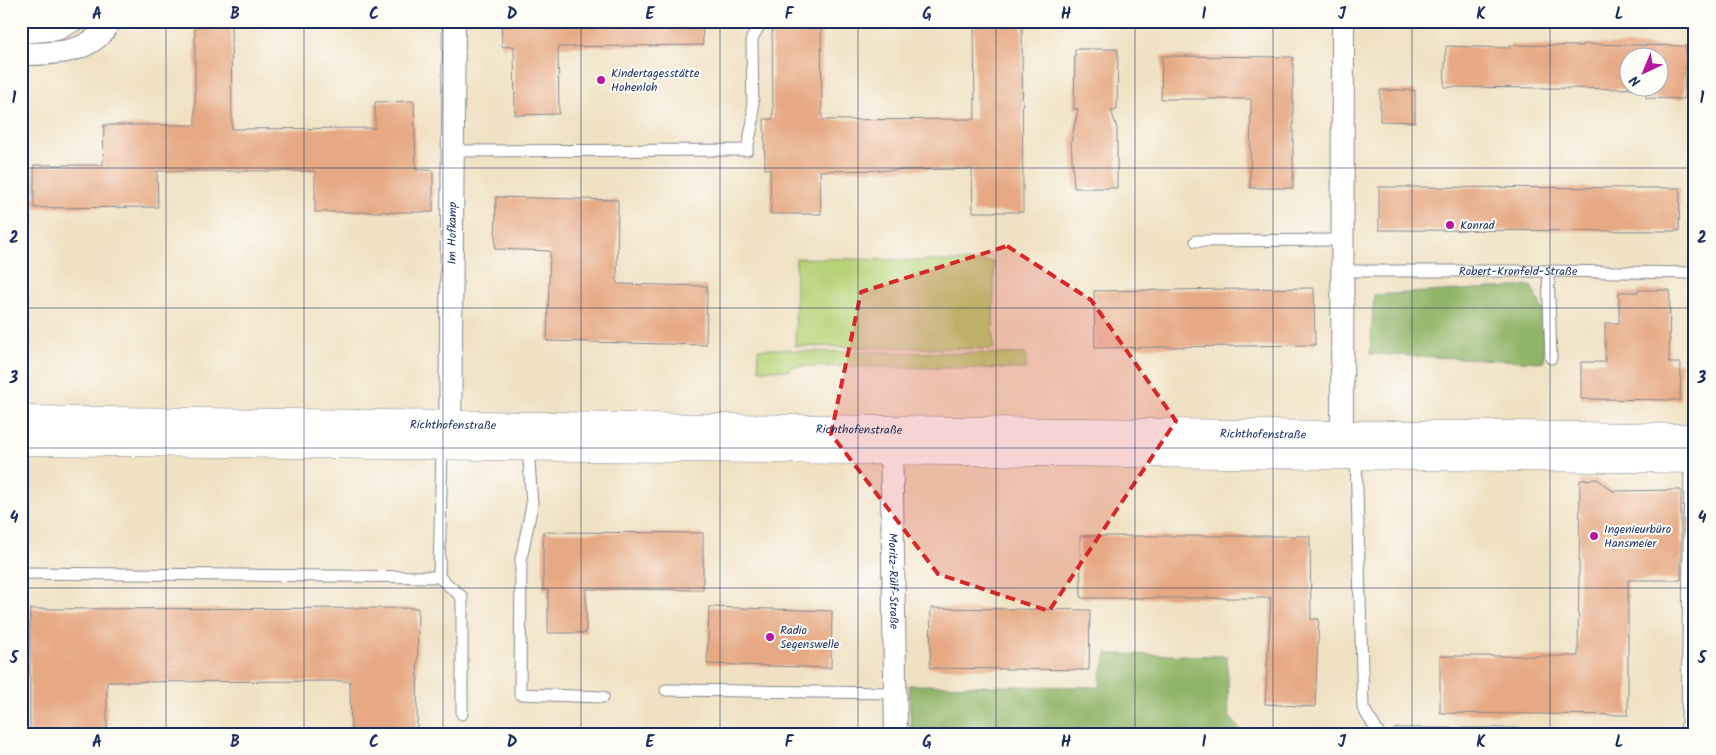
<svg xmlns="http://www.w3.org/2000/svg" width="1716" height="755" font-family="Kalam,sans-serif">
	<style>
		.green { fill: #b7d378; stroke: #69816b }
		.forest { fill: #91b568; stroke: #567263 }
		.building { fill: #e6a983; fill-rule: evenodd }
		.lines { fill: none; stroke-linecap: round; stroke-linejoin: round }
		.lane-casing { stroke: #868890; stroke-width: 13 }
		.street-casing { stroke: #868890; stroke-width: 24 }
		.secondary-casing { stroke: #868890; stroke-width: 29 }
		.lane { stroke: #fff; stroke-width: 11 }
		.street { stroke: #fff; stroke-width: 22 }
		.secondary { stroke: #fff; stroke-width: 28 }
		.marked { fill: #d62828; fill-opacity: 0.2; stroke: #d62828; stroke-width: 4; stroke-dasharray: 10 6; stroke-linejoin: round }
		.grid { fill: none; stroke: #1b2f5e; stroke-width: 1; stroke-opacity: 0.55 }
		.poi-dot { fill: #b5179e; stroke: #fdfcf7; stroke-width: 2 }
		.labels { text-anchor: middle; stroke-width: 4; stroke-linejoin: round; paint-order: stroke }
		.poi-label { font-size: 12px; fill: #1b2f5e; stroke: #fdfcf7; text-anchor: start }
		.street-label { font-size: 12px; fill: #1b2f5e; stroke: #fdfcf7 }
		.neatline { fill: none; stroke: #1b2f5e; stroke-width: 2 }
		.grid-label { font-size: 16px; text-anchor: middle; font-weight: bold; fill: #1b2f5e }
	</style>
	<rect width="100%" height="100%" fill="#fdfcf7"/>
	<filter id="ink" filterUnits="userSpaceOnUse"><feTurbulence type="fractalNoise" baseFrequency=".02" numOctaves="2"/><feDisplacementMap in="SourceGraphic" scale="10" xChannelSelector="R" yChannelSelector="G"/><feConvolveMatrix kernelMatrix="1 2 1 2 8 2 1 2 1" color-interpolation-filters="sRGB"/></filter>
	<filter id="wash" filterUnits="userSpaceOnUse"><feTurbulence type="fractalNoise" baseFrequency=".0096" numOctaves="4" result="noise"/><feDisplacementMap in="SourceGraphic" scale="20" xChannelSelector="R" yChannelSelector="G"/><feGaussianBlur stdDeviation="1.12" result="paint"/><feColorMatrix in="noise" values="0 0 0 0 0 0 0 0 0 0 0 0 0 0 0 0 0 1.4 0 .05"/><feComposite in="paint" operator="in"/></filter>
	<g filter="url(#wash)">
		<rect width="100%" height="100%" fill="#f0e1c3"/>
		<g class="green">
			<path d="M 796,258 L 994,262 L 993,349 L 795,346 Z"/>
			<path d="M 758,349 L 791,349 L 791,351 L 1026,354 L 1026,369 L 791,366 L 790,370 L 759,370 Z"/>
		</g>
		<g class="forest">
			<path d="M 1531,286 L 1545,314 L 1544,362 L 1370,354 L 1374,295 Z"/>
			<path d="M 1107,654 L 1227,656 L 1229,716 L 1244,734 L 911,734 L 909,685 L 1100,687 L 1101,674 Z"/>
		</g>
		<g id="blocks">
			<g class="building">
				<path d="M 195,21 L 231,21 L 232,129 L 375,128 L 375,102 L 414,101 L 416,170 L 433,170 L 433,212 L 315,212 L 315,171 L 157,171 L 158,207 L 34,208 L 34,165 L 103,165 L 104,125 L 195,125 Z"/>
				<path d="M 501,21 L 702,21 L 703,45 L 558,47 L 559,114 L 515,115 L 514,46 L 502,47 Z"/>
				<path d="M 772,22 L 821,22 L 822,120 L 975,119 L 974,25 L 1022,25 L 1023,212 L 973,212 L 972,169 L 820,171 L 821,214 L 771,214 L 770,169 L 765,169 L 764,119 L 773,119 Z"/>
				<path d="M 1583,44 L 1686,46 L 1684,99 L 1646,98 L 1647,89 L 1444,87 L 1446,46 L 1510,48 L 1510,45 L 1583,46 ZM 1628,58 L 1658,58 L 1658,88 L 1628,88 Z"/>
				<path d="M 1075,49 L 1118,49 L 1117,110 L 1111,110 L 1117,128 L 1117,188 L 1074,188 L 1071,142 L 1078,109 L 1074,109 Z"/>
				<path d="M 1162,56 L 1293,57 L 1293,188 L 1250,188 L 1251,99 L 1161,99 Z"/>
				<path d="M 1380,90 L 1415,90 L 1415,122 L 1380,121 Z"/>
				<path d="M 1379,187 L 1680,188 L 1679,231 L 1379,230 Z"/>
				<path d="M 496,197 L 618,200 L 617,284 L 707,286 L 706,345 L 547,341 L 550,251 L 495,249 Z"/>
				<path d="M 1314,288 L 1315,345 L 1095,348 L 1094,291 Z"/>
				<path d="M 1638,290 L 1670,290 L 1669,363 L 1681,363 L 1680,400 L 1581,399 L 1581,362 L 1605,362 L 1605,323 L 1619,323 L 1619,292 L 1638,292 Z"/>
				<path d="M 1597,479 L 1613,491 L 1681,490 L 1681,580 L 1628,580 L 1628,715 L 1440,713 L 1440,656 L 1578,656 L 1580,480 Z"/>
				<path d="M 543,532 L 703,533 L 703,590 L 586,589 L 586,633 L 548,633 L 548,590 L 543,590 Z"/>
				<path d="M 1080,536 L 1310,536 L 1311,619 L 1319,619 L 1315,707 L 1265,704 L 1271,598 L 1081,598 Z"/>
				<path d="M 709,607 L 832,611 L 831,668 L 707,664 Z"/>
				<path d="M 418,608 L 417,734 L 351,734 L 350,681 L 107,682 L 107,734 L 30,734 L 30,609 Z"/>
				<path d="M 931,608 L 1090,610 L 1089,670 L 930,668 Z"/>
			</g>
		</g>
	</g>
	<g filter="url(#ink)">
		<use href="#blocks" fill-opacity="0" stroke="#868890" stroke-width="1"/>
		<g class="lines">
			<defs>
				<g id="lane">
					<path d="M 452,151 L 747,150 L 753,121 L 752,38 L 762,21"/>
					<path d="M 1196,241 L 1342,240"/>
					<path id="s1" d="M 1342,271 L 1548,271 L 1695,273"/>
					<path d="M 1548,271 L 1551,358"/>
					<path d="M 528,446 L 532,505 L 521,559 L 520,694 L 603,697"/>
					<path d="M 1356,455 L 1363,708 L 1379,734"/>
					<path d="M 21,573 L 439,577 L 442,445"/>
					<path d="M 439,577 L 462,597 L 462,714"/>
					<path d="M 666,690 L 896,693"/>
					<path d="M 1398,734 L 1524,734"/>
					<path d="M 1687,734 L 1690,458"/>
				</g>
				<g id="street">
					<path d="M 21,32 L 57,29 L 72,21"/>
					<path d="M 21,54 C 54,54 93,54 110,21"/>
					<path id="s2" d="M 891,435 L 896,734"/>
					<path id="s3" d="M 450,442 L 454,21"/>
					<path d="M 1342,451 L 1343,21"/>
				</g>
				<g id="secondary">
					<path id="s4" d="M 21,420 L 1341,435 L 1517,435 L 1695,438"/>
					<path d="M 21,441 L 1695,459"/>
				</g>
			</defs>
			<use href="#lane" class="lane-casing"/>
			<use href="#street" class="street-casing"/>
			<use href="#secondary" class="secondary-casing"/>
			<use href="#lane" class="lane"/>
			<use href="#street" class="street"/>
			<use href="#secondary" class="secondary"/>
		</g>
	</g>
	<path class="marked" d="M 1007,246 L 1091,300 L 1176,421 L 1049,611 L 938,574 L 831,434 L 861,292 Z"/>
	<path class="grid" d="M 166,21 L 166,734M 304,21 L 304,734M 443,21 L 443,734M 581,21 L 581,734M 720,21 L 720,734M 858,21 L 858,734M 996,21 L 996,734M 1135,21 L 1135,734M 1273,21 L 1273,734M 1412,21 L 1412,734M 1550,21 L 1550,734M 21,168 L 1695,168M 21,308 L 1695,308M 21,448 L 1695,448M 21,588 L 1695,588"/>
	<g class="poi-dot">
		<circle cx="601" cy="80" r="5"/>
		<circle cx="1450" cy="225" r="5"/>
		<circle cx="1594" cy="536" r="5"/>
		<circle cx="770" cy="637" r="5"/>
	</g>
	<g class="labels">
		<g class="poi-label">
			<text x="611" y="77">Kindertagesstätte<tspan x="611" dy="14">Hohenloh</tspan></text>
			<text x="1460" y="229">Konrad</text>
			<text x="1604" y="533">Ingenieurbüro<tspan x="1604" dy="14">Hansmeier</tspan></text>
			<text x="780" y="634">Radio<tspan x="780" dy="14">Segenswelle</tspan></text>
		</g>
		<g class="street-label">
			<text dy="4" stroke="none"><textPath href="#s3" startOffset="209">Im Hofkamp</textPath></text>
			<text dy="4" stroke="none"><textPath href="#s1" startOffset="176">Robert-Kronfeld-Straße</textPath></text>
			<text dy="4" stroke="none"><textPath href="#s4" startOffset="432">Richthofenstraße</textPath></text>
			<text dy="4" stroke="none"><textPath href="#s4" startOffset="838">Richthofenstraße</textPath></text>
			<text dy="4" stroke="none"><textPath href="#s4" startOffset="1242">Richthofenstraße</textPath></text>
			<text dy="4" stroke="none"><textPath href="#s2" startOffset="146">Moritz-Rülf-Straße</textPath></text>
		</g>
	</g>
	<rect width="1716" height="755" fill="none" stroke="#fdfcf7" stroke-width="55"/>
	<g transform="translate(1644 72) rotate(224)"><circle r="24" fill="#fdfcf7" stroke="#a3aaba"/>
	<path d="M0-4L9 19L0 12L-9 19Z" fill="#b5179e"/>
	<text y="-8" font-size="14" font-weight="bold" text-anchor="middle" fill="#1b2f5e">N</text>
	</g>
	<rect x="28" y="28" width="1660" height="700" class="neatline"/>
	<g class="grid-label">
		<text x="97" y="19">A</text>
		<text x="235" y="19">B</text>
		<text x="374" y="19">C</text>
		<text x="512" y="19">D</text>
		<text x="650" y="19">E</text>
		<text x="789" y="19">F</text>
		<text x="927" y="19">G</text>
		<text x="1066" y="19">H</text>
		<text x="1204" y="19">I</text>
		<text x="1342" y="19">J</text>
		<text x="1481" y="19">K</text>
		<text x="1619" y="19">L</text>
		<text x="14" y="103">1</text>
		<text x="1702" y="103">1</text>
		<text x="14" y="243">2</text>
		<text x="1702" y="243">2</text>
		<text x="14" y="383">3</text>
		<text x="1702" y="383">3</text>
		<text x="14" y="523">4</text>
		<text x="1702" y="523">4</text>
		<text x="14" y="663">5</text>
		<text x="1702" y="663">5</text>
		<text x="97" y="747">A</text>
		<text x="235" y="747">B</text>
		<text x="374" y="747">C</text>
		<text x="512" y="747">D</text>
		<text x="650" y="747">E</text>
		<text x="789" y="747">F</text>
		<text x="927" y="747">G</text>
		<text x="1066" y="747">H</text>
		<text x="1204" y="747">I</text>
		<text x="1342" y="747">J</text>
		<text x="1481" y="747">K</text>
		<text x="1619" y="747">L</text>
	</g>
</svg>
